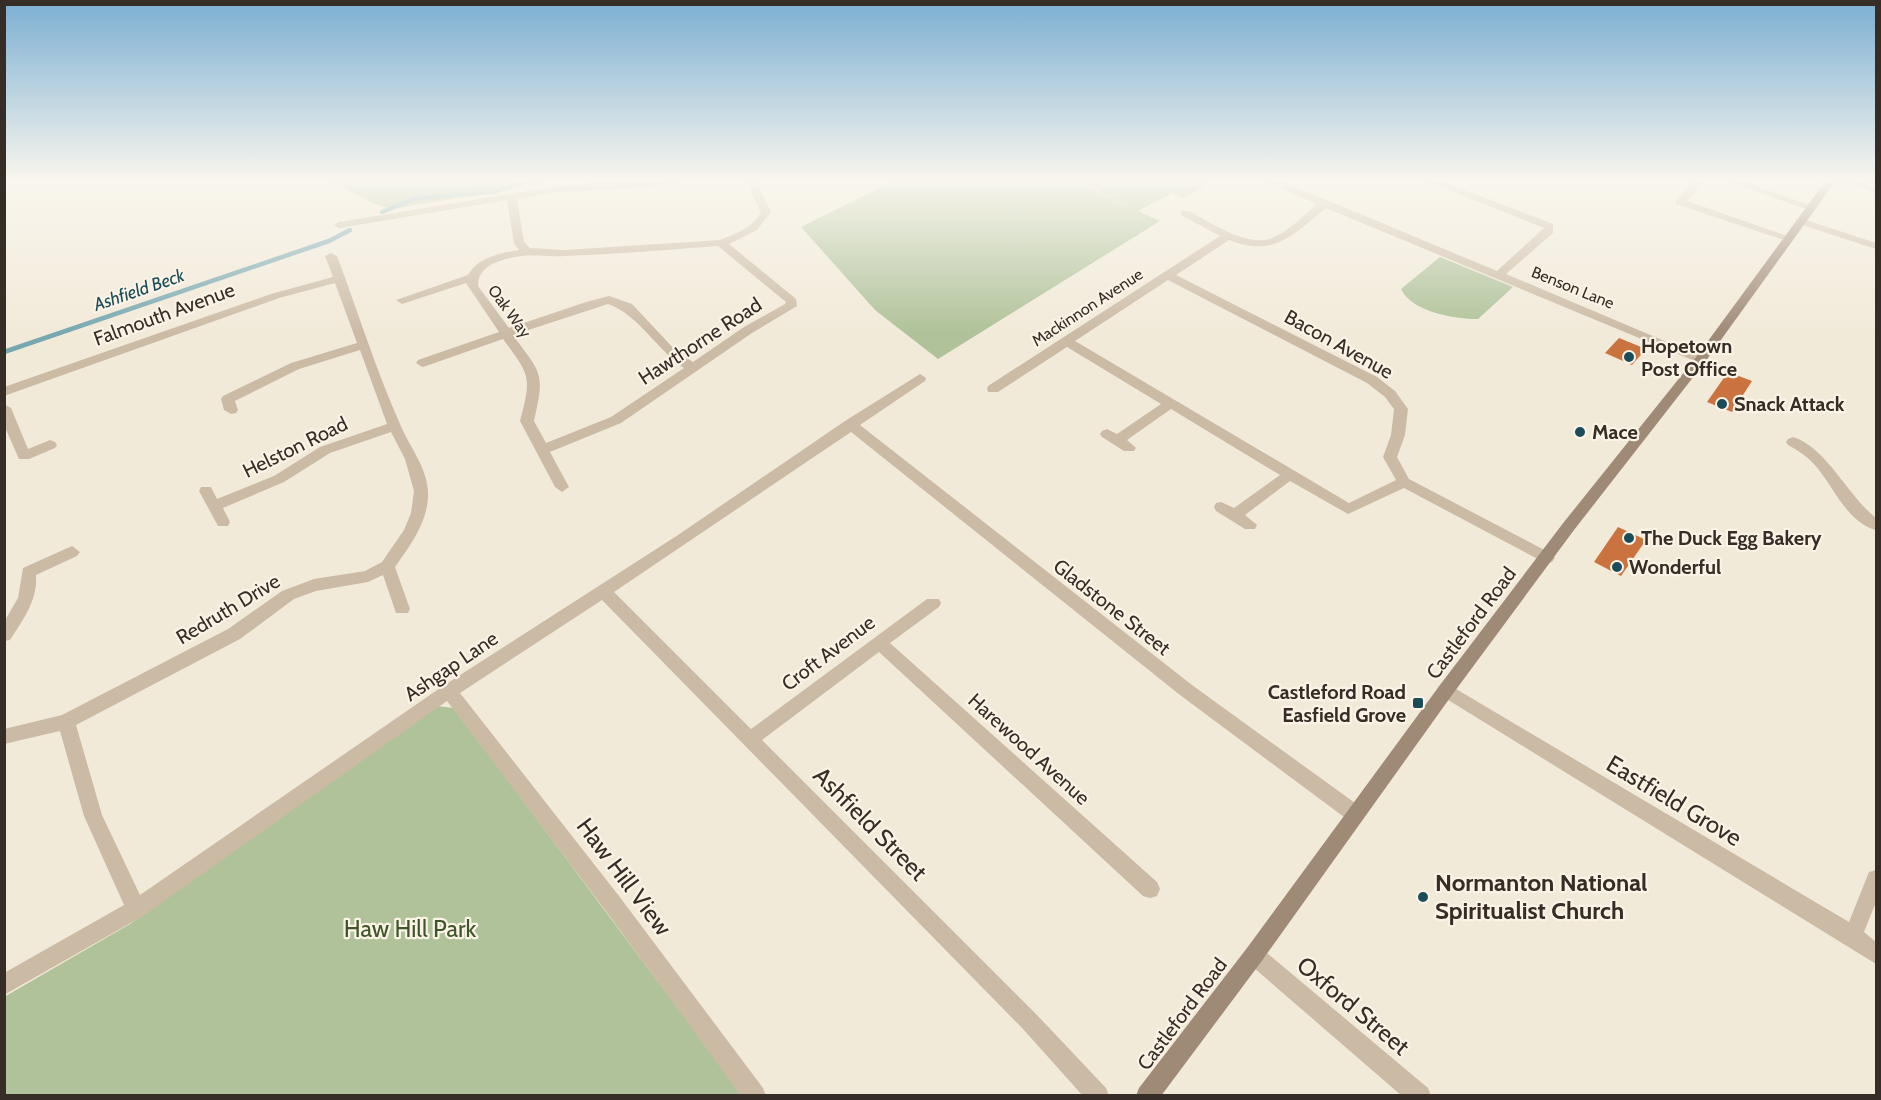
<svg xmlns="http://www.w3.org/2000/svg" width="1881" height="1100" font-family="Cabin,sans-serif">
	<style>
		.green { fill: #afc299 }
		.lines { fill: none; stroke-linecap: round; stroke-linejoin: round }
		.stream { stroke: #77a7b1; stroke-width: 4.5 }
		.building { fill: #cb733f }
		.street { fill: #cbbba5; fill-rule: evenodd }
		.secondary { fill: #9f8a76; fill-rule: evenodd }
		.poi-dot { fill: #1a4d59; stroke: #faf3e6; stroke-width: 2 }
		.labels { text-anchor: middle; stroke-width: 4.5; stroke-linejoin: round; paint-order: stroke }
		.far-street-label { font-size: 16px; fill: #362d26; stroke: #faf3e6 }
		.far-water-label { font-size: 18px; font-style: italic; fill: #1a4d59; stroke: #faf3e6 }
		.street-label { font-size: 20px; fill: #362d26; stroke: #faf3e6 }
		.poi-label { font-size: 20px; font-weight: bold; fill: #362d26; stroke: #faf3e6; text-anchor: start }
		.near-street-label { font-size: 24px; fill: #362d26; stroke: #faf3e6 }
		.near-poi-label { font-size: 24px; font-weight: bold; fill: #362d26; stroke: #faf3e6; text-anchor: start }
		.near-park-label { font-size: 24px; fill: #3f5529; stroke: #faf3e6 }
	</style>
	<rect width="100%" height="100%" fill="#f2ead9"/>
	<g class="green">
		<path d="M 325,179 L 548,179 L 542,184 L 391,209 L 375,204 Z"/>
		<path d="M 898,179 L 1069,179 L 1128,206 L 1075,179 L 1111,179 L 1125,186 C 1147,175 1185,175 1207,185 L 1183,198 L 1172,193 L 1138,211 L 1160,221 L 938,359 L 875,310 L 801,227 Z"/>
		<path d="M 1440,257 L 1513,287 L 1478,319 C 1454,319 1412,312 1401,289 Z"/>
		<path d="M 437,706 L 454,708 L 742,1095 L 5,1095 L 4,997 L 130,924 Z"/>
	</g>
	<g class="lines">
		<g class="stream">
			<path d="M 382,212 L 416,198 L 493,192 L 533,179"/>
			<path d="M 4,352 L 329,241 L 350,230"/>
		</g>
	</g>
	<g class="building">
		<path d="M 1619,338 L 1646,349 L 1632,365 L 1605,353 Z"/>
		<path d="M 1728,372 L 1752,381 L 1732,412 L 1707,402 Z"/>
		<path d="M 1618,527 L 1646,540 L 1621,576 L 1594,562 Z"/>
	</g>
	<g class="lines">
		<g class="street">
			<path d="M 662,179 L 689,179 L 645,188 L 558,192 L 517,199 L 524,242 L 530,248 L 565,250 L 720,240 C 735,234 753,228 761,212 L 745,179 L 755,179 L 771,212 L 757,230 L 729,244 L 796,299 L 797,306 L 752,333 L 621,423 L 550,452 L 569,487 L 562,492 L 555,487 L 520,421 C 532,376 530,376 503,339 L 426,366 L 422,367 L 416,363 L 418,360 L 499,332 L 466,283 L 402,304 L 396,300 L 468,275 C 478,257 501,253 519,250 L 514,243 L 507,200 L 339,228 L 334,225 L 339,222 L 558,186 ZM 718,246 L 786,302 L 785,304 L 744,327 L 693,362 L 676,351 L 632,304 L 609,296 L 586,302 L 509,328 L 478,286 C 478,268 494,262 510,258 C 529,253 546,257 565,256 C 616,254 667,250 718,246 ZM 608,304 C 639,315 656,349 684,368 L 611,417 L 546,443 L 534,421 C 545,372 542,375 513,335 Z"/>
			<path d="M 1118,179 L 1130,179 L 1122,184 L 1118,183 Z"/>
			<path d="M 1261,179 L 1276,179 L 1497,271 L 1544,228 L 1421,179 L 1436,179 L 1553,224 L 1553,233 L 1506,274 L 1707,359 L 1705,362 L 1697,362 L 1326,208 C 1294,234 1274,258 1229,240 L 1176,275 L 1377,377 L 1395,391 L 1408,409 L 1405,435 L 1397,457 L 1409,479 L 1552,554 L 1555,558 L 1552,562 L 1547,564 L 1404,488 L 1348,514 L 1290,481 L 1245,515 L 1257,525 L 1255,529 L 1245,529 L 1216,511 L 1214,507 L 1216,503 L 1221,502 L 1234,508 L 1280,475 L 1171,409 L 1127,440 L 1136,448 L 1134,451 L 1124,451 L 1102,437 L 1100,434 L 1102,431 L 1107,429 L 1117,434 L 1161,404 L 1067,347 L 998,392 L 988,392 L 987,389 L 988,386 L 1220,236 L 1181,215 L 1181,211 L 1189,211 C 1210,222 1247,248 1272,238 C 1289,231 1303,216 1317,204 ZM 1168,280 L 1367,383 L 1385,397 L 1394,409 L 1391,435 L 1383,457 L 1396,480 L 1349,503 L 1075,341 Z"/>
			<path d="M 1696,179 L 1707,179 L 1687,201 L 1793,238 L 1784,240 L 1676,204 L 1676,200 Z"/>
			<path d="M 1720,179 L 1736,179 L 1815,207 L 1806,209 Z"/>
			<path d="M 1838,179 L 1854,179 L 1876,187 L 1876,193 Z"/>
			<path d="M 1800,218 L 1876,243 L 1876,249 L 1796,223 L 1796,219 Z"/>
			<path d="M 331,253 L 337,256 C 358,312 376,370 400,424 C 409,446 427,467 428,492 C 429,521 411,544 395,567 L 410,609 L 408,613 L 396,613 L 383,575 L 368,582 L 316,591 L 294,599 L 240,639 L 76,725 L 102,815 L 140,895 L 443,686 L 678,535 L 845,421 L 920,374 L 926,378 L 925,381 L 860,425 L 1192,685 L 1362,808 L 1364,814 L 1362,820 L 1355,822 L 1348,820 L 1180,695 L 851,432 L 614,592 L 751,729 L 927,599 L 939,599 L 941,603 L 939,607 L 890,643 L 1157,882 L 1160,889 L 1157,896 L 1150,898 L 1143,896 L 879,652 L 762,740 L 1037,1015 L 1106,1088 L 1109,1096 L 1083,1096 L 1023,1029 L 602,600 L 460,693 L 619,896 L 763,1088 L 766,1096 L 741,1096 L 605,910 L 447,701 L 143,916 L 4,995 L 4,973 L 124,905 L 84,816 L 60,731 L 4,744 L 4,729 L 62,715 L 228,629 L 282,591 L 314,579 L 365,571 L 382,562 L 404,530 L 411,513 L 414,491 L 405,459 L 391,432 L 330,453 L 284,482 L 223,508 L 230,522 L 228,526 L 218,526 L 199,491 L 201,487 L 211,487 L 217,499 L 274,476 L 320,447 L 387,424 L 360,350 L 299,369 L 235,401 L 238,410 L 236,413 L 231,414 L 224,410 L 221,399 L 223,396 L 291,363 L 357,343 L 335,283 L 279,298 L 4,396 L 4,387 L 271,294 L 333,277 L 325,256 Z"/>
			<path d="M 4,404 L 11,408 L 28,449 L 50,440 L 55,442 L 57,445 L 55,448 L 29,459 L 19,459 L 4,425 Z"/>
			<path d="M 1793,437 C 1826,447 1847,495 1876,518 L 1876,530 C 1846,523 1832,482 1812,462 C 1805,455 1797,450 1788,445 L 1786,442 L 1788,439 Z"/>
			<path d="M 72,546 L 80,552 L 77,556 L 36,575 C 38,600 23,620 10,640 L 4,641 L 4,622 L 18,598 L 23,568 Z"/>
			<path d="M 1446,683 L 1849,922 L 1869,872 L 1876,870 L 1876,902 L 1864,932 L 1876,942 L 1876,964 L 1440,695 L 1438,690 L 1440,685 Z"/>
			<path d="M 1254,945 L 1261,948 L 1428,1088 L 1431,1096 L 1402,1096 L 1247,962 L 1244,955 L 1247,948 Z"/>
		</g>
		<path class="secondary" d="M 1827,179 L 1837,179 L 1705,362 L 1574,530 L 1452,695 L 1261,962 L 1161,1096 L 1136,1096 L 1139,1088 L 1247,948 L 1440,685 L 1564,522 L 1697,356 Z"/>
	</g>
	<linearGradient id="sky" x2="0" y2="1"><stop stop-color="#7bafd2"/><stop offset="0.54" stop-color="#f9f6ee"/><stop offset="1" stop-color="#f9f6ee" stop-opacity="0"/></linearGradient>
	<rect width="1881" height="333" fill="url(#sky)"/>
	<g class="poi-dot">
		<circle cx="1629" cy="357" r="6"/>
		<circle cx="1722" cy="404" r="6"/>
		<circle cx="1580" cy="432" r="6"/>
		<circle cx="1629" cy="538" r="6"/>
		<circle cx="1617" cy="567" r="6"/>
		<rect x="1412" y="697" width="12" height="12" rx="3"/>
		<circle cx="1423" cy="897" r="6"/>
	</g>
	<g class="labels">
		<g class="far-street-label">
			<text transform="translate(1573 287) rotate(22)" y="6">Benson Lane</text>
			<text transform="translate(1087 307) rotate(-33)" y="6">Mackinnon Avenue</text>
			<text transform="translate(510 311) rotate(54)" y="6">Oak Way</text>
		</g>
		<g class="far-water-label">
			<text transform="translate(139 290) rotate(-19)" y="6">Ashfield Beck</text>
		</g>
		<g class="street-label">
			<text transform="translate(164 314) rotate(-20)" y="7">Falmouth Avenue</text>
			<text transform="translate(700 341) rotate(-33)" y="7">Hawthorne Road</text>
			<text transform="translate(1339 344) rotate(29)" y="7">Bacon Avenue</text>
			<text transform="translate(295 447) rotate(-26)" y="7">Helston Road</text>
			<text transform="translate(1112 607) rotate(38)" y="7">Gladstone Street</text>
			<text transform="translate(228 609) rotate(-31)" y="7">Redruth Drive</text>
			<text transform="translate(1471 623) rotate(-53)" y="7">Castleford Road</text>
			<text transform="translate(828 653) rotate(-37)" y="7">Croft Avenue</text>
			<text transform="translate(451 666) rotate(-34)" y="7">Ashgap Lane</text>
			<text transform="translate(1029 749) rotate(42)" y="7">Harewood Avenue</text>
			<text transform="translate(1182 1014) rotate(-53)" y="7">Castleford Road</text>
		</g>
		<g class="poi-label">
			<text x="1641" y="353">Hopetown<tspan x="1641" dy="23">Post Office</tspan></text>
			<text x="1734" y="411">Snack Attack</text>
			<text x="1592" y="439">Mace</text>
			<text x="1641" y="545">The Duck Egg Bakery</text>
			<text x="1629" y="574">Wonderful</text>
			<text x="1406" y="699" text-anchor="end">Castleford Road<tspan x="1406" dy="23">Easfield Grove</tspan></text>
		</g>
		<g class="near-street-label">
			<text transform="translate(1674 801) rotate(31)" y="8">Eastfield Grove</text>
			<text transform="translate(870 824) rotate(45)" y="8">Ashfield Street</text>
			<text transform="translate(624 877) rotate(53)" y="8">Haw Hill View</text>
			<text transform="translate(1353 1006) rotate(40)" y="8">Oxford Street</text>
		</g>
		<g class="near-poi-label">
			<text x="1435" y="891">Normanton National<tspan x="1435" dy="28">Spiritualist Church</tspan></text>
		</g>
		<g class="near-park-label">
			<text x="410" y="937">Haw Hill Park</text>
		</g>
	</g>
	<rect width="1881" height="1100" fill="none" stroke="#362d26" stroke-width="12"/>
</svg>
